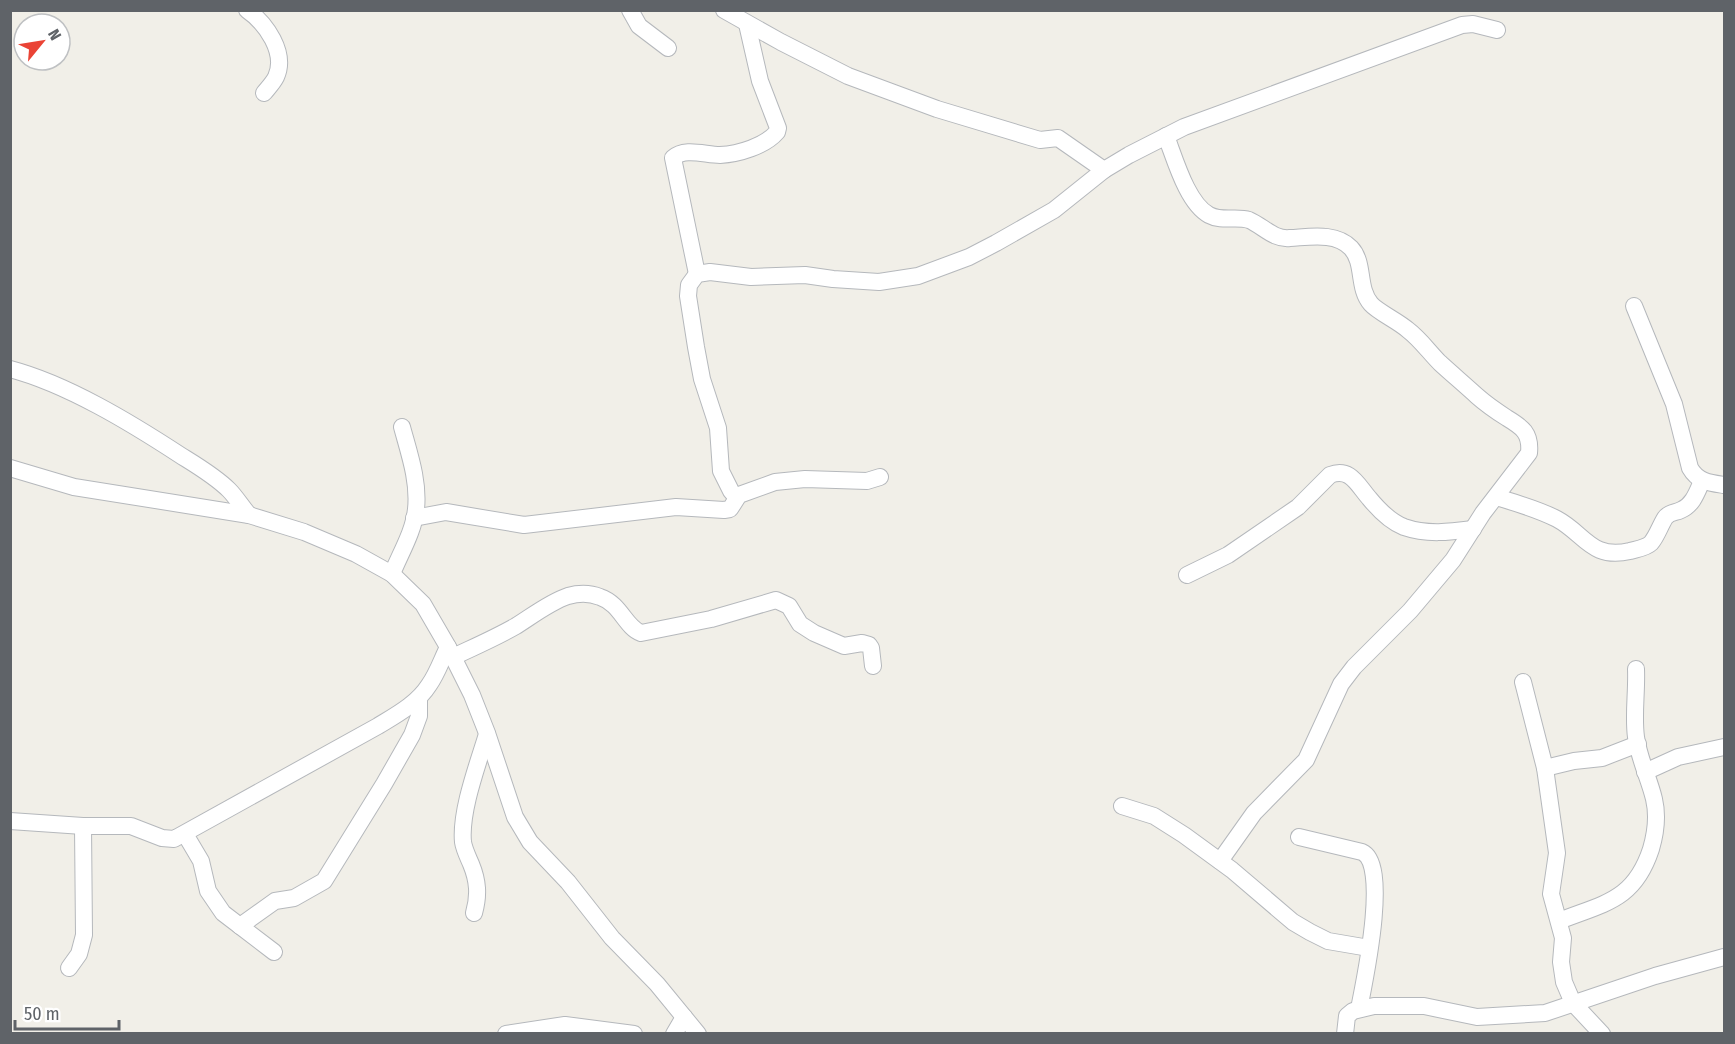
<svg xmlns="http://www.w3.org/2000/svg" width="1735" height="1044" font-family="'Fira Sans Condensed',sans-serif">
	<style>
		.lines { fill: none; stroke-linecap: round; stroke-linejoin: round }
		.minor-casing { stroke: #b5b8bc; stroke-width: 18 }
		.minor { stroke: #fff; stroke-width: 16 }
	</style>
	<rect width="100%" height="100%" fill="#f1efe8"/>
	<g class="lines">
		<defs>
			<g id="minor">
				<path d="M 247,10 C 266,23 287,53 276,77 C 273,83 268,88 264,93"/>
				<path d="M 630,10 L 639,26 L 668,48"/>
				<path d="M 724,10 L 781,42 L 848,76 L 937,109 L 1040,140 L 1058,138 L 1104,170"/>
				<path d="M 1166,136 C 1175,159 1187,203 1209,215 C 1222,222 1236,216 1249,220 C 1263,226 1274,240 1290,238 C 1310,237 1336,232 1351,248 C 1365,263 1357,288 1371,304 C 1378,312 1398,321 1408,330 C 1420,339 1429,352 1440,363 C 1452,374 1465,385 1477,396 C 1486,404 1496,411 1507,418 C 1522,427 1531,433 1529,453 L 1483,513 L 1453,560 L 1410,611 L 1354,667 L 1341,684 L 1306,760 L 1254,813 L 1220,861"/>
				<path d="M 697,274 L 673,158 C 685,147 705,155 720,155 C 739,154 765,146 777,132 L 778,128 L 760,81 L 747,24"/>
				<path d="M 1634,306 L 1674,404 L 1690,468 C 1698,482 1710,483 1724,485"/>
				<path d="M 10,369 C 67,384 131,423 180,455 C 196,465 215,476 229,490 C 236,497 242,507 249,515"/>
				<path d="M 10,468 L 74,487 L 249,515 L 304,532 L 356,554 L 392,574 L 423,604 L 448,647 L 472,695 L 487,733 L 515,817 L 530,842 L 568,882 L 612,938 L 657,984 L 698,1034"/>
				<path d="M 736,497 L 731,491 L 721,471 L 718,428 L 702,379 L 696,347 L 688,296 L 689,285 L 697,274 L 710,272 L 751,277 L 805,275 L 833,279 L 879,282 L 918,276 L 969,257 L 996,243 L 1054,210 L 1104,170 L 1129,155 L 1184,127 L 1462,25 L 1473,24 L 1497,30"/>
				<path d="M 1496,497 C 1516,503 1538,509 1557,519 C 1585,534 1591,560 1630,551 C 1637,549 1646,548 1651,543 C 1657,536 1660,526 1665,518 C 1669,512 1675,513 1681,510 C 1693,505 1697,492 1702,481"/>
				<path d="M 414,518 L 446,512 L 524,525 L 676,507 L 724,510 L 730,509 L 739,495 L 775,482 L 805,479 L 867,481 L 880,477"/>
				<path d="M 392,574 C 400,554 414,531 416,509 C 419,481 409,453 402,427"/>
				<path d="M 1187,575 L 1228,555 L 1298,507 L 1330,475 C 1350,467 1357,484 1369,498 C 1378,509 1391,522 1404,527 C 1427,535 1450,532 1473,529"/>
				<path d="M 453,657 C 474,647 495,638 516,626 C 532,616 550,602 568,596 C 579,593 590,593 600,597 C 621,604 625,627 641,633 L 711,619 L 776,600 L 789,606 L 800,624 L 814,633 L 844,646 L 862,643 L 869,645 L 871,648 L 873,666"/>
				<path d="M 1523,682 L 1545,768 L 1557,853 L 1551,894 L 1563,938 L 1561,962 L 1564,982 L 1573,1003 L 1602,1034"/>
				<path d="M 1545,768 L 1574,761 L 1602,758 L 1638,744"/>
				<path d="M 1645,772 L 1678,757 L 1724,747"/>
				<path d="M 1122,806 L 1154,816 L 1184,835 L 1232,870 L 1293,922 L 1310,932 L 1328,941 L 1369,948"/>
				<path d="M 10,821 L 83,826 L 131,826 L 162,838 L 174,839 L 378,726 C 396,715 417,704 429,685 C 437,674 442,659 448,647"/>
				<path d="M 185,834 L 201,861 L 208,891 L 223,913 L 274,952"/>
				<path d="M 1299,837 L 1362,852 C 1390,864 1364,983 1359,1009"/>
				<path d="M 474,913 C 479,895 478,881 471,864 C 468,857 464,849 463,842 C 460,811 478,764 487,734"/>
				<path d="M 1559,921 C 1604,903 1634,901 1651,849 C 1656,832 1658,816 1654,799 C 1649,778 1639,759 1636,737 C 1633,715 1637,692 1636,669"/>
				<path d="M 240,926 L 275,901 L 294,898 L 324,881 L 384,784 L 412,735 L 419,716 L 419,698"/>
				<path d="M 69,968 L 79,954 L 84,935 L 83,826"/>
				<path d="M 506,1034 L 565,1025 L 634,1034"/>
				<path d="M 674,1034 L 684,1017"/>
				<path d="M 1345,1034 L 1347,1016 L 1353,1011 L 1374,1006 L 1424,1006 L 1477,1017 L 1545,1013 L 1655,976 L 1724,957"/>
			</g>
		</defs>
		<use href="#minor" class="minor-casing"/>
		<use href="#minor" class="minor"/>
	</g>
	<rect width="1735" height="1044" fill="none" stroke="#5f6368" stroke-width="24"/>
	<g transform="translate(42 42) rotate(60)"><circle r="28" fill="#ffffff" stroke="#bfc1c3" stroke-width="1.5"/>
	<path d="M0-4.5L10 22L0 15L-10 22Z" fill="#ea4335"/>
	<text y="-9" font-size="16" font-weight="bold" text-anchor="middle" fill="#5f6368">N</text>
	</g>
	<path d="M15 1020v9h104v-9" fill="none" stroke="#5f6368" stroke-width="3"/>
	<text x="24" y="1020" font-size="18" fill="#5f6368" stroke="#ffffff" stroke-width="4.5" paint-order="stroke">50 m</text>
</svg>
